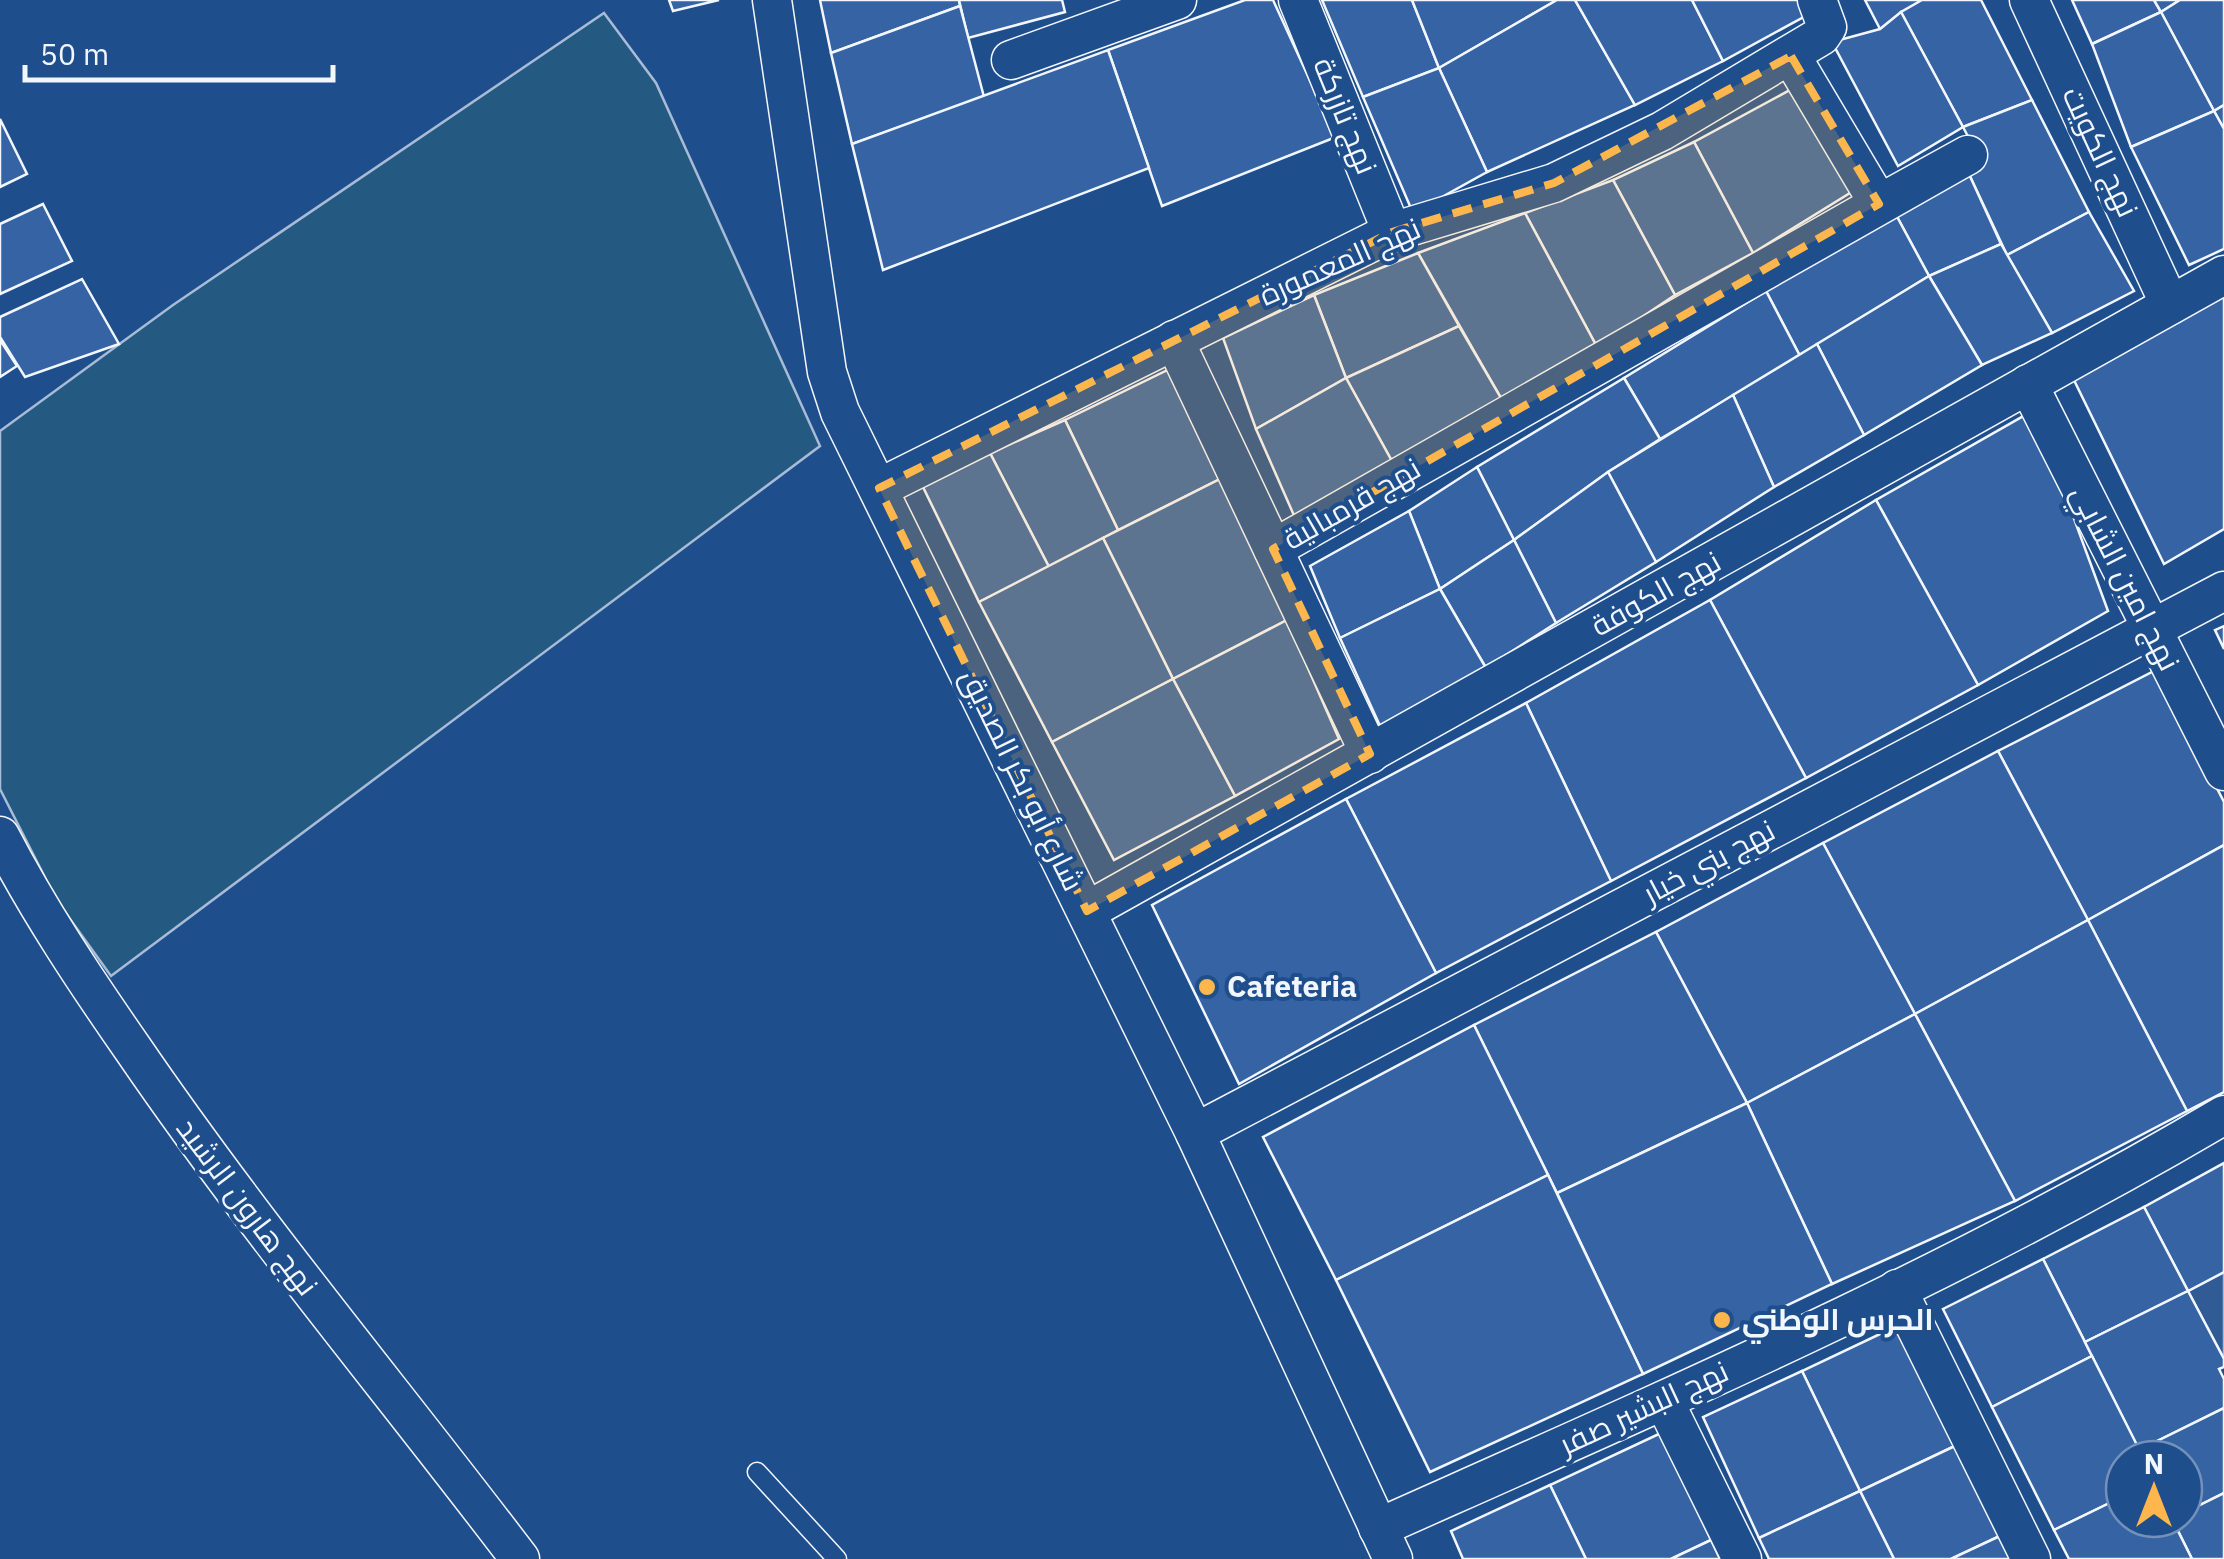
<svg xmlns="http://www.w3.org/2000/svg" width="2224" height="1559" font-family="'IBM Plex Sans',Cairo,sans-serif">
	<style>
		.green { fill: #245a82; stroke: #a8bbd7; stroke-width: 2.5 }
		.parking { fill: #305b95; stroke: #a8bbd7; stroke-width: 2.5 }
		.building { fill: #3563a3; stroke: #f2f6ff; stroke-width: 2.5 }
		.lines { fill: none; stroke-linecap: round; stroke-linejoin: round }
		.service-casing { stroke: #f2f6ff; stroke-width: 21 }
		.minor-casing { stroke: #f2f6ff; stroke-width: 41 }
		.service { stroke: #1f4e8c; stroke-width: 18 }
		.minor { stroke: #1f4e8c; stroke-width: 38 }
		.marked { fill: #ffb74d; fill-opacity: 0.2; stroke: #ffb74d; stroke-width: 8; stroke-dasharray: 20 12; stroke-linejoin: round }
		.poi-dot { fill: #ffb74d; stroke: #1f4e8c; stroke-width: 4 }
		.labels { text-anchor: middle; stroke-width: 8; stroke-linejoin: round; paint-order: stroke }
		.street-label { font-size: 30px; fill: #f2f6ff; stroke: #1f4e8c }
		.poi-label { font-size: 30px; font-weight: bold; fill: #f2f6ff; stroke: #1f4e8c; text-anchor: start }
	</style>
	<rect width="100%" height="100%" fill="#1f4e8c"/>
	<path class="green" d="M 604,13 L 656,83 L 820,446 L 111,976 L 57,901 L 0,789 L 0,431 L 173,305 Z"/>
	<path class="parking" d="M 2224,1272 L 2224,1359 L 2188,1291 Z"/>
	<g class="building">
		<path d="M 669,0 L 719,0 L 673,11 Z"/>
		<path d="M 820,0 L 959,0 L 960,6 L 831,53 Z"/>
		<path d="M 959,0 L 1062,0 L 1065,12 L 968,38 Z"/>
		<path d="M 1245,0 L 1273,0 L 1336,137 L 1162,206 L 1108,50 Z"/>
		<path d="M 1322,0 L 1412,0 L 1439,68 L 1363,97 Z"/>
		<path d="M 1412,0 L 1557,0 L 1439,68 Z"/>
		<path d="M 1557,0 L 1575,0 L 1635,105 L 1487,172 L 1439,68 Z"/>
		<path d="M 1575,0 L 1692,0 L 1723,61 L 1635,105 Z"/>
		<path d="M 1692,0 L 1805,0 L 1811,13 L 1723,61 Z"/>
		<path d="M 1865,0 L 1922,0 L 1880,29 Z"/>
		<path d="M 1922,0 L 1981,0 L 2032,100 L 1963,127 L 1901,12 Z"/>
		<path d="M 2072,0 L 2154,0 L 2161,12 L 2092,44 Z"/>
		<path d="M 2154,0 L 2180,0 L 2161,12 Z"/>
		<path d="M 2180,0 L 2224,0 L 2224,105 L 2214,111 L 2161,12 Z"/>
		<path d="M 960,6 L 984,97 L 852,144 L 831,53 Z"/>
		<path d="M 1901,12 L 1963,127 L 1898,166 L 1832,42 L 1880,29 Z"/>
		<path d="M 2161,12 L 2214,111 L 2131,147 L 2092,44 Z"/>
		<path d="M 1108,50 L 1149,168 L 883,270 L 852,144 Z"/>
		<path d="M 1439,68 L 1487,172 L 1413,213 L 1363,97 Z"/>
		<path d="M 1801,84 L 1858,188 L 1753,253 L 1694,142 Z"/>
		<path d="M 2032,100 L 2089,212 L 2007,255 L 1968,172 L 1982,163 L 1963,127 Z"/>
		<path d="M 2224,105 L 2224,129 L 2214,111 Z"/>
		<path d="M 2214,111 L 2224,129 L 2224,249 L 2189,265 L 2131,147 Z"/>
		<path d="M 0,119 L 27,174 L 0,187 Z"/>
		<path d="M 1694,142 L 1753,253 L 1675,295 L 1613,180 Z"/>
		<path d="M 1968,172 L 2001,244 L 1929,276 L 1895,213 Z"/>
		<path d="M 1613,180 L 1675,295 L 1597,347 L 1525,213 Z"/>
		<path d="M 43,204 L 72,261 L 0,294 L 0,224 Z"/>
		<path d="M 2089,212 L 2134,291 L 2052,333 L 2007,255 Z"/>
		<path d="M 1525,213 L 1597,347 L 1501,398 L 1418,253 Z"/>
		<path d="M 1895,213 L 1929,276 L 1800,356 L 1766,291 Z"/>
		<path d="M 2001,244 L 2052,333 L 1982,365 L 1929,276 Z"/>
		<path d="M 1418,253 L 1459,326 L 1346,378 L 1314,295 Z"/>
		<path d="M 1929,276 L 1982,365 L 1864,435 L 1817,344 Z"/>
		<path d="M 82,279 L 119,344 L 25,377 L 0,337 L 0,317 Z"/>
		<path d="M 2224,288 L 2224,529 L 2164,564 L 2071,374 Z"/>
		<path d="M 1766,291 L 1800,356 L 1660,439 L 1624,378 Z"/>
		<path d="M 1314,295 L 1346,378 L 1256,429 L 1223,338 Z"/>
		<path d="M 1459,326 L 1501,398 L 1393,463 L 1346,378 Z"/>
		<path d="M 0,340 L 17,366 L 0,377 Z"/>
		<path d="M 1817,344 L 1864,435 L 1774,487 L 1733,395 Z"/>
		<path d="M 1182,363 L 1228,475 L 1118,530 L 1065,420 Z"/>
		<path d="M 1346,378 L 1393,463 L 1296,520 L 1256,429 Z"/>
		<path d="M 1624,378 L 1660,439 L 1608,472 L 1514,540 L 1477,467 Z"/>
		<path d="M 1733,395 L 1774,487 L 1656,562 L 1608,472 Z"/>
		<path d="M 2034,410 L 2108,611 L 1978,685 L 1876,500 Z"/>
		<path d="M 1065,420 L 1118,530 L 1049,567 L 990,453 Z"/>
		<path d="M 990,453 L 1049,567 L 979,602 L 923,487 Z"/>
		<path d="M 1477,467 L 1514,540 L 1440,589 L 1409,511 Z"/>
		<path d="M 1608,472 L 1656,562 L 1556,623 L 1514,540 Z"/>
		<path d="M 1228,475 L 1287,620 L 1173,679 L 1103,538 Z"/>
		<path d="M 1876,500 L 1978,685 L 1806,778 L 1710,600 Z"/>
		<path d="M 1409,511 L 1440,589 L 1340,638 L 1310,566 Z"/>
		<path d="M 1103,538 L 1173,679 L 1052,742 L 979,602 Z"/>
		<path d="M 1514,540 L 1556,623 L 1486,668 L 1440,589 Z"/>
		<path d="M 1440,589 L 1486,668 L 1381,728 L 1340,638 Z"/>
		<path d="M 1710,600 L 1806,778 L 1611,881 L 1526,703 Z"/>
		<path d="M 1287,620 L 1339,739 L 1235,796 L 1173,679 Z"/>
		<path d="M 2224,626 L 2224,649 L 2215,630 Z"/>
		<path d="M 2156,670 L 2224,802 L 2224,845 L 2088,920 L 1998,751 Z"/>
		<path d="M 1173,679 L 1235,796 L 1114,860 L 1052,742 Z"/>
		<path d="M 1526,703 L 1611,881 L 1436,973 L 1346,799 Z"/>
		<path d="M 1998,751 L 2088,920 L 1915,1014 L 1823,843 Z"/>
		<path d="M 1346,799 L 1436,973 L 1239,1084 L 1152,905 Z"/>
		<path d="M 1823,843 L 1915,1014 L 1747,1103 L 1656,932 Z"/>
		<path d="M 2224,845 L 2224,1092 L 2187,1111 L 2088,920 Z"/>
		<path d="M 2088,920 L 2187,1111 L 2015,1201 L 1915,1014 Z"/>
		<path d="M 1656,932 L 1747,1103 L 1557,1193 L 1474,1025 Z"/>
		<path d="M 1915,1014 L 2015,1201 L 1832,1284 L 1747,1103 Z"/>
		<path d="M 1474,1025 L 1548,1175 L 1336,1280 L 1263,1137 Z"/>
		<path d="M 1747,1103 L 1832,1284 L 1643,1374 L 1557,1193 Z"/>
		<path d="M 2224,1163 L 2224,1272 L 2188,1291 L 2144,1207 Z"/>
		<path d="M 1548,1175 L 1643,1374 L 1430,1472 L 1336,1280 Z"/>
		<path d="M 2144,1207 L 2188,1291 L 2085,1342 L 2043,1259 Z"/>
		<path d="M 2043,1259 L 2092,1356 L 1992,1407 L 1943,1309 Z"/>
		<path d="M 2188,1291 L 2224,1359 L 2224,1367 L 2219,1369 L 2224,1379 L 2224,1408 L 2139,1450 L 2085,1342 Z"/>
		<path d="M 1899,1325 L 1957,1445 L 1860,1491 L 1802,1371 Z"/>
		<path d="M 2092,1356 L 2144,1459 L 2124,1459 L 2124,1496 L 2054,1530 L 1992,1407 Z"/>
		<path d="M 1802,1371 L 1860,1491 L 1759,1538 L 1703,1417 Z"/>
		<path d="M 2224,1408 L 2224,1493 L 2184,1513 L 2184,1459 L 2144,1459 L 2139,1450 Z"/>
		<path d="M 1661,1433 L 1711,1540 L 1671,1559 L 1586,1559 L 1550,1485 Z"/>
		<path d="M 1957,1445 L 2002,1535 L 1951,1559 L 1894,1559 L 1860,1491 Z"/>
		<path d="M 1550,1485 L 1586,1559 L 1463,1559 L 1451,1531 Z"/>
		<path d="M 1860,1491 L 1894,1559 L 1769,1559 L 1759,1538 Z"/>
		<path d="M 2224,1493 L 2224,1559 L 2192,1559 L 2172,1519 L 2184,1519 L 2184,1513 Z"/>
		<path d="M 2124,1496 L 2124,1519 L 2172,1519 L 2192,1559 L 2069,1559 L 2054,1530 Z"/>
		<path d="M 2002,1535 L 2013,1559 L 1951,1559 Z"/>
		<path d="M 1711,1540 L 1720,1559 L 1671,1559 Z"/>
	</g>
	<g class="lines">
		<defs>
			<path id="service" d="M 757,1472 L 837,1559"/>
			<g id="minor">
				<path d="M 772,0 L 827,372 L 840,412 L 1195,1133 L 1393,1559"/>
				<path d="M 1298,0 L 1392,232"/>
				<path d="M 2029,0 L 2170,305"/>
				<path d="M 1791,56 L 1879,204"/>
				<path d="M 1011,60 L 1177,0"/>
				<path d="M 1968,155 L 1273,549 L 1879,204 Z"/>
				<path d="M 1174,340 L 1370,754"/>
				<path d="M 2028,384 L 2224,771"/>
				<path d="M 879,488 L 1392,232 L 1554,183 L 1662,131 L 1821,36 L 1827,27 L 1817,0"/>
				<path d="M 0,836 C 39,911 85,980 133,1049 C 254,1226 391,1389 520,1559"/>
				<path d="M 1087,911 L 2224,275"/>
				<path d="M 1195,1133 L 2224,591"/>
				<path d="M 1897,1289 L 2031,1559"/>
				<path d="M 1664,1401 L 1742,1559"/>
				<path d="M 1378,1528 C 1665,1400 1954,1275 2224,1115"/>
			</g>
		</defs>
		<use href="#service" class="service-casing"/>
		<use href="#minor" class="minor-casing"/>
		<use href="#service" class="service"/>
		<use href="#minor" class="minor"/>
	</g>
	<path class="marked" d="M 1791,56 L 1879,204 L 1273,549 L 1370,754 L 1087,911 L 879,488 L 1392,232 L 1554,183 Z"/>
	<g class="poi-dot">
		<circle cx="1207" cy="987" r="10"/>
		<circle cx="1722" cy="1320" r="10"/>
	</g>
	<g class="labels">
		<g class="street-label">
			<text transform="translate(1345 116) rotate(68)" y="10">نهج تازركة</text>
			<text transform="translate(2100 152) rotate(65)" y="10">نهج الكويت</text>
			<text transform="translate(1340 262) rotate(-24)" y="10">نهج المعمورة</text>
			<text transform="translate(1352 504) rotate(-30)" y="10">نهج قرمبالية</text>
			<text transform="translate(2125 578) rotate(63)" y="10">نهج امين الشابي</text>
			<text transform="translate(1656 594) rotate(-29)" y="10">نهج الكوفة</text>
			<text transform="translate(1022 780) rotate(64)" y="10">شارع أبو بكر الصديق</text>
			<text transform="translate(1709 862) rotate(-28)" y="10">نهج بني خيار</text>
			<text transform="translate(247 1207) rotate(53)" y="10">نهج هارون الرشيد</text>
			<text transform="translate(1644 1408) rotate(-25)" y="10">نهج البشير صفر</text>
		</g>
		<g class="poi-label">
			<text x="1227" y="997">Cafeteria</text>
			<text x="1742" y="1330">الحرس الوطني</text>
		</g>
	</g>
	<g transform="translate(2154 1489)"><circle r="48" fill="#1f4e8c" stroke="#7391ba" stroke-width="2.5"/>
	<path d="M0-8L18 38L0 25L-18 38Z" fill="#ffb74d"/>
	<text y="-15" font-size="28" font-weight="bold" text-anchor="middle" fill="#f2f6ff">N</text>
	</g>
	<path d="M25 65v15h308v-15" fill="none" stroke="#f2f6ff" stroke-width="5"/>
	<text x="40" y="65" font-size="30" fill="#f2f6ff" stroke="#1f4e8c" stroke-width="8" paint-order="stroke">50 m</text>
</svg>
